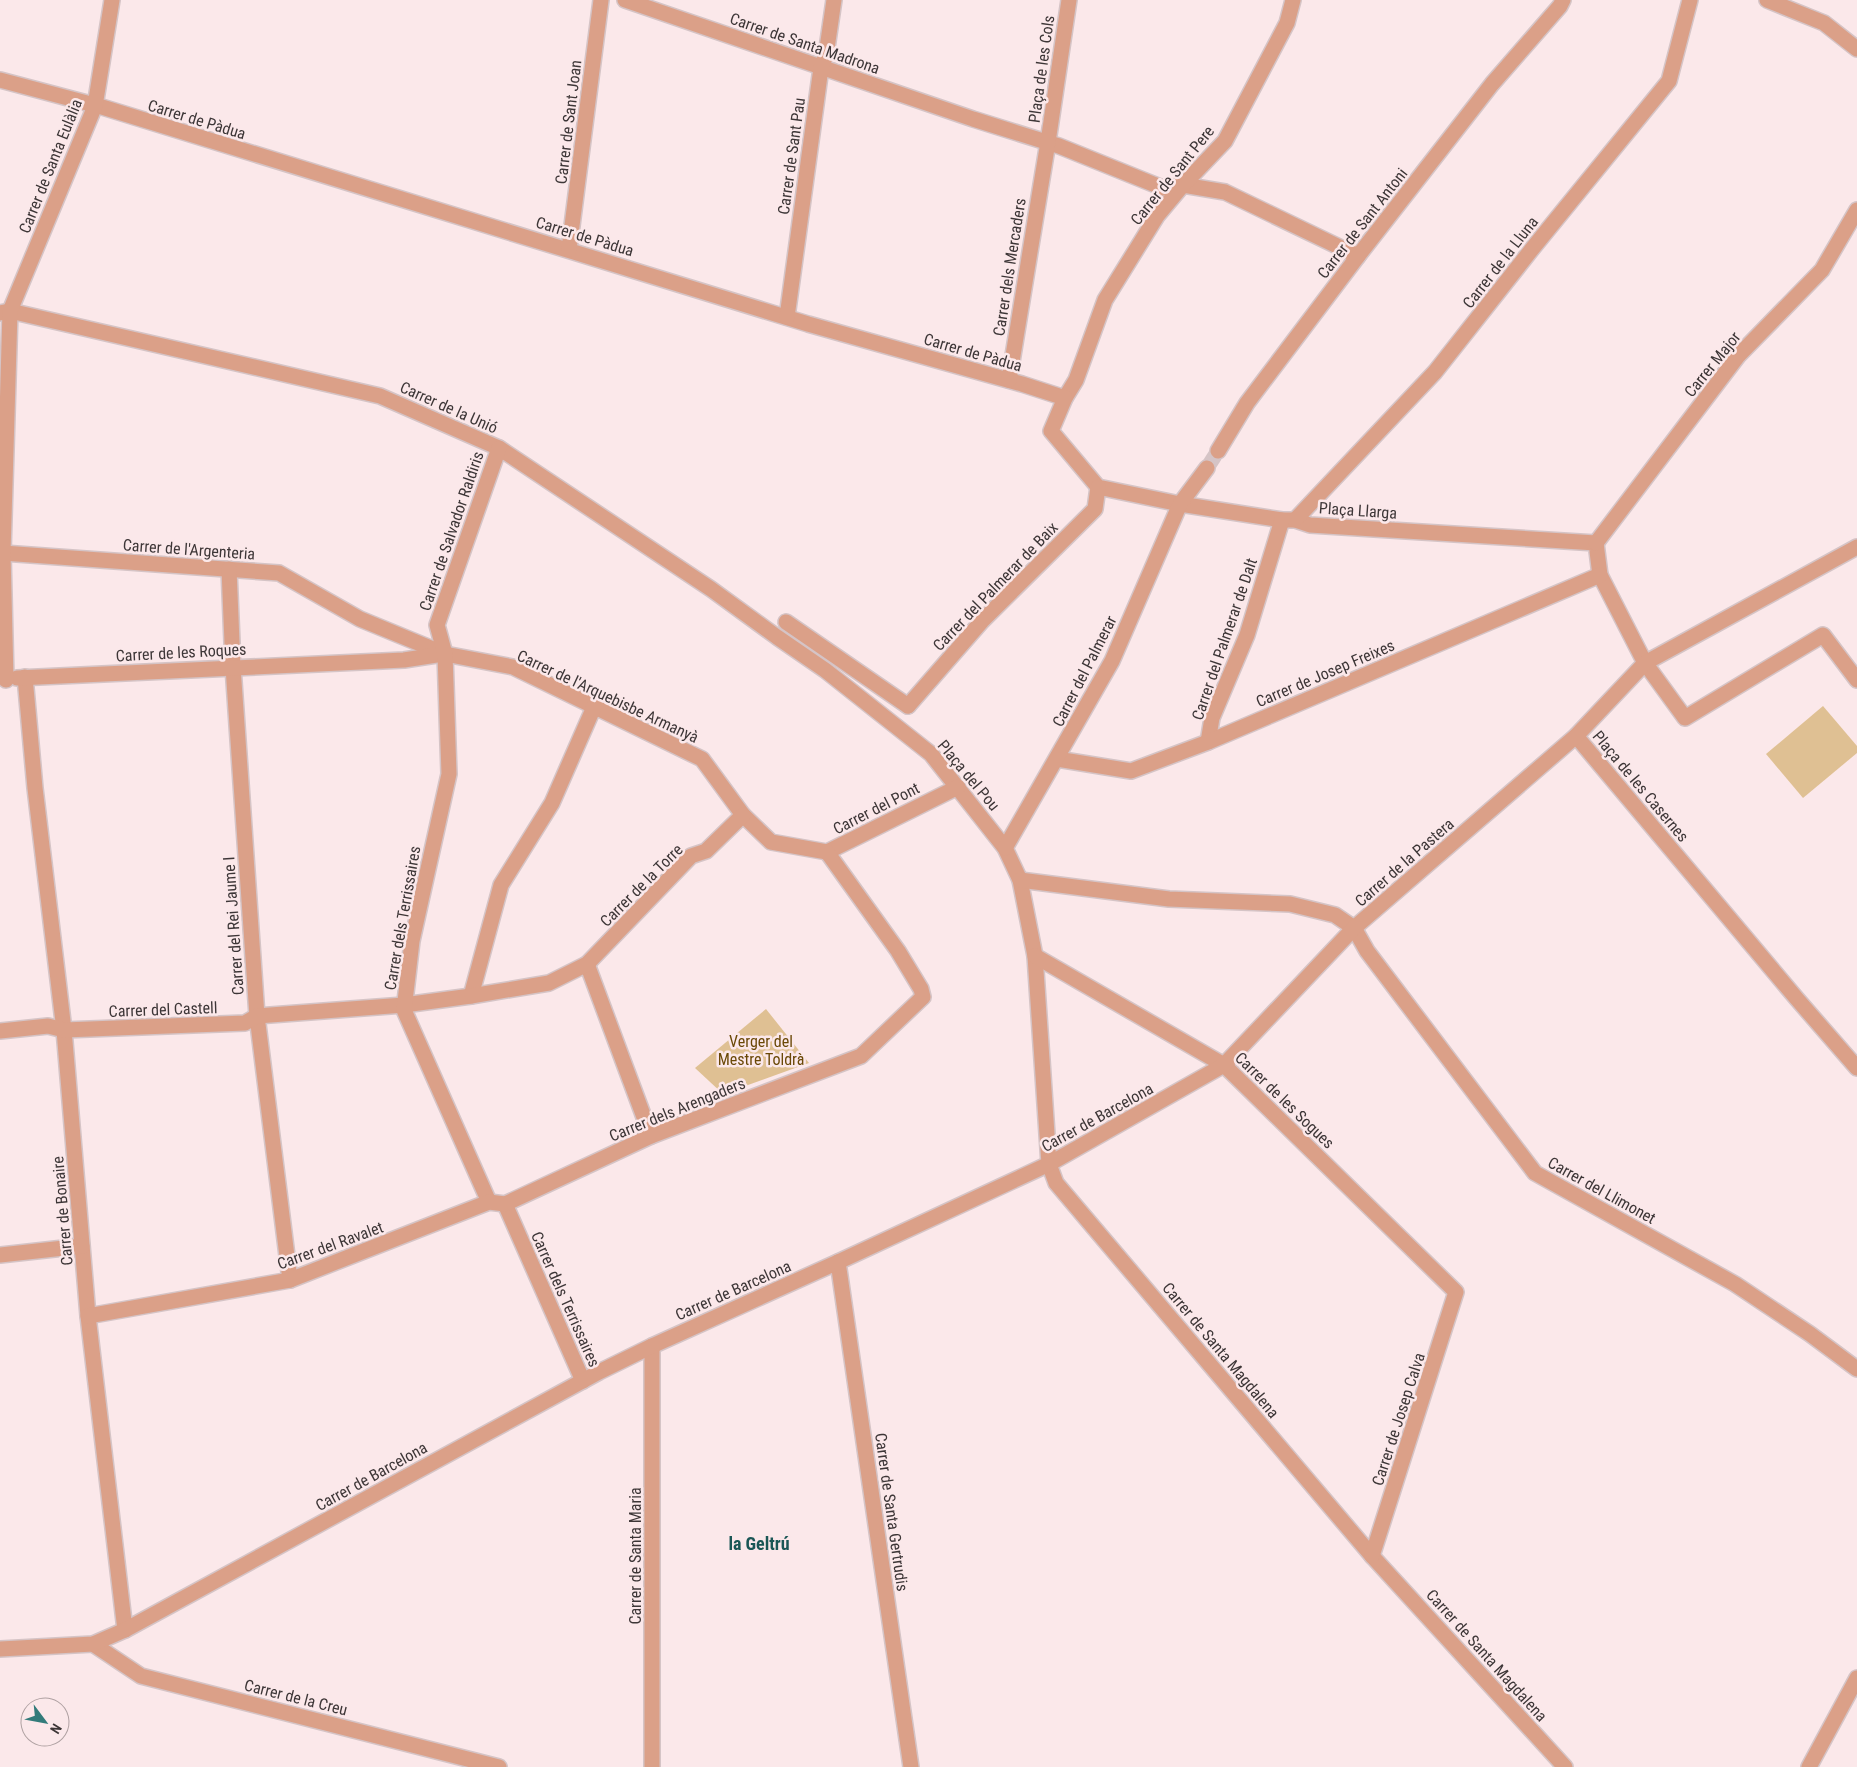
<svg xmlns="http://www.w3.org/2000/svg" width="1857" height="1767" font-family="'Roboto Condensed',sans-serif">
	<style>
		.green { fill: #dfc093 }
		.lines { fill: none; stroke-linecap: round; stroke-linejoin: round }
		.street-tunnel { stroke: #d5c4c6; stroke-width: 15; stroke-dasharray: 15 8; stroke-linecap: butt }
		.lane-casing { stroke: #d5c4c6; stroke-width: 18 }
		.street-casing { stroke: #d5c4c6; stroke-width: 18 }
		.lane { stroke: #dba088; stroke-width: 15 }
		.street { stroke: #dba088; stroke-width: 15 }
		.labels { text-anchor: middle; stroke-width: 5; stroke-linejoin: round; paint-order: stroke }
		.street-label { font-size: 16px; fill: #3d3637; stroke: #fbe8ea }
		.park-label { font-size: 16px; fill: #6a4806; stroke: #fbe8ea }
		.neighbourhood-label { font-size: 18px; font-weight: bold; fill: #1a5655; stroke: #fbe8ea }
	</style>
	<rect width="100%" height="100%" fill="#fbe8ea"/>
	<g class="green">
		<path d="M 1823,706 L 1857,746 L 1857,753 L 1803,798 L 1766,754 Z"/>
		<path d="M 766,1009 L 809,1063 L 723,1094 L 695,1068 Z"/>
	</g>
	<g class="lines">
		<path class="street-tunnel" d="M 1207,468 L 1218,451"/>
		<defs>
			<g id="lane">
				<path d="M 786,622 L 908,706"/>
				<path d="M 1645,663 L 1685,718 L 1823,635 L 1857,680"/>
			</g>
			<g id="street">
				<path d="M 625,0 L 973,119 L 1059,146 L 1163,188 L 1183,185 L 1225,192 L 1358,256"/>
				<path d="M 1293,0 L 1287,23 L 1225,141 L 1183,185 L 1157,216 L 1105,300 L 1076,380 L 1065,398 L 1051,431 L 1098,487 L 1180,504 L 1282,520 L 1295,520 L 1310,525 L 1596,543 L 1600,575 L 1645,663"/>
				<path d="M 1767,0 L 1824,23 L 1857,49"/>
				<path d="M 0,80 L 102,107 L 808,324 L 1022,384 L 1065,398"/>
				<path d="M 569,249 L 601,0"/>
				<path d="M 0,313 L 10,311 L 380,396 L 499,448 L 711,589 L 777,637 L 825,670 L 931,754 L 1005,848 L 1020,880 L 1035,956 L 1049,1164 L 1056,1183 L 1372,1556 L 1565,1767"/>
				<path d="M 787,317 L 821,68 L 826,55 L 834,0"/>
				<path d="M 1009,380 L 1048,142 L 1069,0"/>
				<path d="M 1218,451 L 1247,403 L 1358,256 L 1492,84 L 1560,6 L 1563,0"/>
				<path d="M 1295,520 L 1435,372 L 1532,249 L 1669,81 L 1690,0"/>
				<path d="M 1596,543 L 1738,356 L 1822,270 L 1857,210"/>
				<path d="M 3,553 L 279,573 L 360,619 L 445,654 L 513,667 L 702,759 L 743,815 L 771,842 L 827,852 L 958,787"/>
				<path d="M 229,569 L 233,667 L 257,1016 L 290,1280"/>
				<path d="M 25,677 L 35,788 L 64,1030 L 88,1316 L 125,1630"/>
				<path d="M 17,678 L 404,660 L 443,654"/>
				<path d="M 6,680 L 3,553 L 10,311 L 95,106 L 112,0"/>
				<path d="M 908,706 L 982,621 L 1095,509 L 1098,487"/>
				<path d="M 1576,736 L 1797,999 L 1857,1068"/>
				<path d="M 1208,742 L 1212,718 L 1247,635 L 1282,520"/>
				<path d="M 1057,759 L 1131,771 L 1208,742 L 1600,575"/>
				<path d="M 1005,848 L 1112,661 L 1180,504 L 1207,468"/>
				<path d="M 1020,880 L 1169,899 L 1290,904 L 1335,915 L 1354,928 L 1367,951 L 1535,1173 L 1735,1284 L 1810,1334 L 1857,1369"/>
				<path d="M 1035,956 L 1224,1065 L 1456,1292 L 1372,1556"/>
				<path d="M 587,964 L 651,1136"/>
				<path d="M 471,996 L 501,885 L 552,803 L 594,707"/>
				<path d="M 0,1031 L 48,1026 L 64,1030 L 245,1023 L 257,1016 L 404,1005 L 471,996 L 549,983 L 587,964 L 691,856 L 706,851 L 743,815"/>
				<path d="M 489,1202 L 404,1010 L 412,941 L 449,774 L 445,654 L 437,625 L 499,448"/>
				<path d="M 505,1204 L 583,1381"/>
				<path d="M 0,1255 L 82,1246"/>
				<path d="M 838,1262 L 911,1767"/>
				<path d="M 88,1316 L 290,1280 L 489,1202 L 505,1204 L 651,1136 L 861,1056 L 923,997 L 921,989 L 898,951 L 827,852"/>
				<path d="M 652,1346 L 652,1767"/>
				<path d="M 93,1644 L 141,1676 L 499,1767"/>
				<path d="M 0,1649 L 93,1644 L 125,1630 L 599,1372 L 652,1346 L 838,1262 L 1049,1164 L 1224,1065 L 1354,928 L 1576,736 L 1645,663 L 1857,547"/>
				<path d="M 1809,1767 L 1857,1678"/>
			</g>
		</defs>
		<use href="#lane" class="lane-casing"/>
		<use href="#street" class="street-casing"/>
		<use href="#lane" class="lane"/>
		<use href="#street" class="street"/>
	</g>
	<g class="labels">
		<g class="street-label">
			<text transform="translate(805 43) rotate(19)" y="6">Carrer de Santa Madrona</text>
			<text transform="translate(1041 69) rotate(-82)" y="6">Plaça de les Cols</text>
			<text transform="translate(197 119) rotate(17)" y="6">Carrer de Pàdua</text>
			<text transform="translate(568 122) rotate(-83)" y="6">Carrer de Sant Joan</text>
			<text transform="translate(791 156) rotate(-82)" y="6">Carrer de Sant Pau</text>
			<text transform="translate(50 166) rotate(-68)" y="6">Carrer de Santa Eulàlia</text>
			<text transform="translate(1172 175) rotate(-51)" y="6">Carrer de Sant Pere</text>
			<text transform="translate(1362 223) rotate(-52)" y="6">Carrer de Sant Antoni</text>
			<text transform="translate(585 236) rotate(17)" y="6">Carrer de Pàdua</text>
			<text transform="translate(1500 262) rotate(-52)" y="6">Carrer de la Lluna</text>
			<text transform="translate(1009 267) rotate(-81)" y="6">Carrer dels Mercaders</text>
			<text transform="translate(973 352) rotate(16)" y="6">Carrer de Pàdua</text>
			<text transform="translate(1712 364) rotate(-51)" y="6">Carrer Major</text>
			<text transform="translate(449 407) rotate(24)" y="6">Carrer de la Unió</text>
			<text transform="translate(1358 510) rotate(4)" y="6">Plaça Llarga</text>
			<text transform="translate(451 531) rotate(-71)" y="6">Carrer de Salvador Raldiris</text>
			<text transform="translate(189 549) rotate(4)" y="6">Carrer de l'Argenteria</text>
			<text transform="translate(995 586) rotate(-46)" y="6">Carrer del Palmerar de Baix</text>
			<text transform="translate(1224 639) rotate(-71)" y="6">Carrer del Palmerar de Dalt</text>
			<text transform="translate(181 652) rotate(-3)" y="6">Carrer de les Roques</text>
			<text transform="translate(1084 671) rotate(-63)" y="6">Carrer del Palmerar</text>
			<text transform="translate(1325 673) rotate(-23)" y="6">Carrer de Josep Freixes</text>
			<text transform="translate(608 696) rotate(25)" y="6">Carrer de l'Arquebisbe Armanyà</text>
			<text transform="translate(969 775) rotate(50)" y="6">Plaça del Pou</text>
			<text transform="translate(1641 786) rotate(50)" y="6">Plaça de les Casernes</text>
			<text transform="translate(876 808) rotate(-27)" y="6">Carrer del Pont</text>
			<text transform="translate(1404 862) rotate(-41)" y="6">Carrer de la Pastera</text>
			<text transform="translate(641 885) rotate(-45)" y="6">Carrer de la Torre</text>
			<text transform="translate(402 918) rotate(-80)" y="6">Carrer dels Terrissaires</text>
			<text transform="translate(233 926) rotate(-94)" y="6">Carrer del Rei Jaume I</text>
			<text transform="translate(163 1009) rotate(-2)" y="6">Carrer del Castell</text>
			<text transform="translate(1285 1100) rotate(44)" y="6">Carrer de les Sogues</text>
			<text transform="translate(677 1109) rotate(-22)" y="6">Carrer dels Arengaders</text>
			<text transform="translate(1097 1117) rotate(-29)" y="6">Carrer de Barcelona</text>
			<text transform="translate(1602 1190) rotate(29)" y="6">Carrer del Llimonet</text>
			<text transform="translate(62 1211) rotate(-95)" y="6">Carrer de Bonaire</text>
			<text transform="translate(330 1245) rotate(-20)" y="6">Carrer del Ravalet</text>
			<text transform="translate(733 1290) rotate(-24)" y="6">Carrer de Barcelona</text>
			<text transform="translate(566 1299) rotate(66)" y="6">Carrer dels Terrissaires</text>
			<text transform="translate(1221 1350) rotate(50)" y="6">Carrer de Santa Magdalena</text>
			<text transform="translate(1398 1419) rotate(-72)" y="6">Carrer de Josep Calva</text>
			<text transform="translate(371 1476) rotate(-29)" y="6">Carrer de Barcelona</text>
			<text transform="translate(892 1512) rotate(82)" y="6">Carrer de Santa Gertrudis</text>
			<text transform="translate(635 1556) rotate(-90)" y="6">Carrer de Santa Maria</text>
			<text transform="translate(1487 1655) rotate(48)" y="6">Carrer de Santa Magdalena</text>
			<text transform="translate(296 1697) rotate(14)" y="6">Carrer de la Creu</text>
		</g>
		<g class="park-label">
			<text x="761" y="1047">Verger del<tspan x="761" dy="18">Mestre Toldrà</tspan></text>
		</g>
		<g class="neighbourhood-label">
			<text x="759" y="1550">la Geltrú</text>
		</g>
	</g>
	<g transform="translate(45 1722) rotate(122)"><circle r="24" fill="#fbe8ea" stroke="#afa1a2"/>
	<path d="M0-4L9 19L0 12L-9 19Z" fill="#327b7a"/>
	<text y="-8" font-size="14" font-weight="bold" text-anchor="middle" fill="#3d3637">N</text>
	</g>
</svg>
